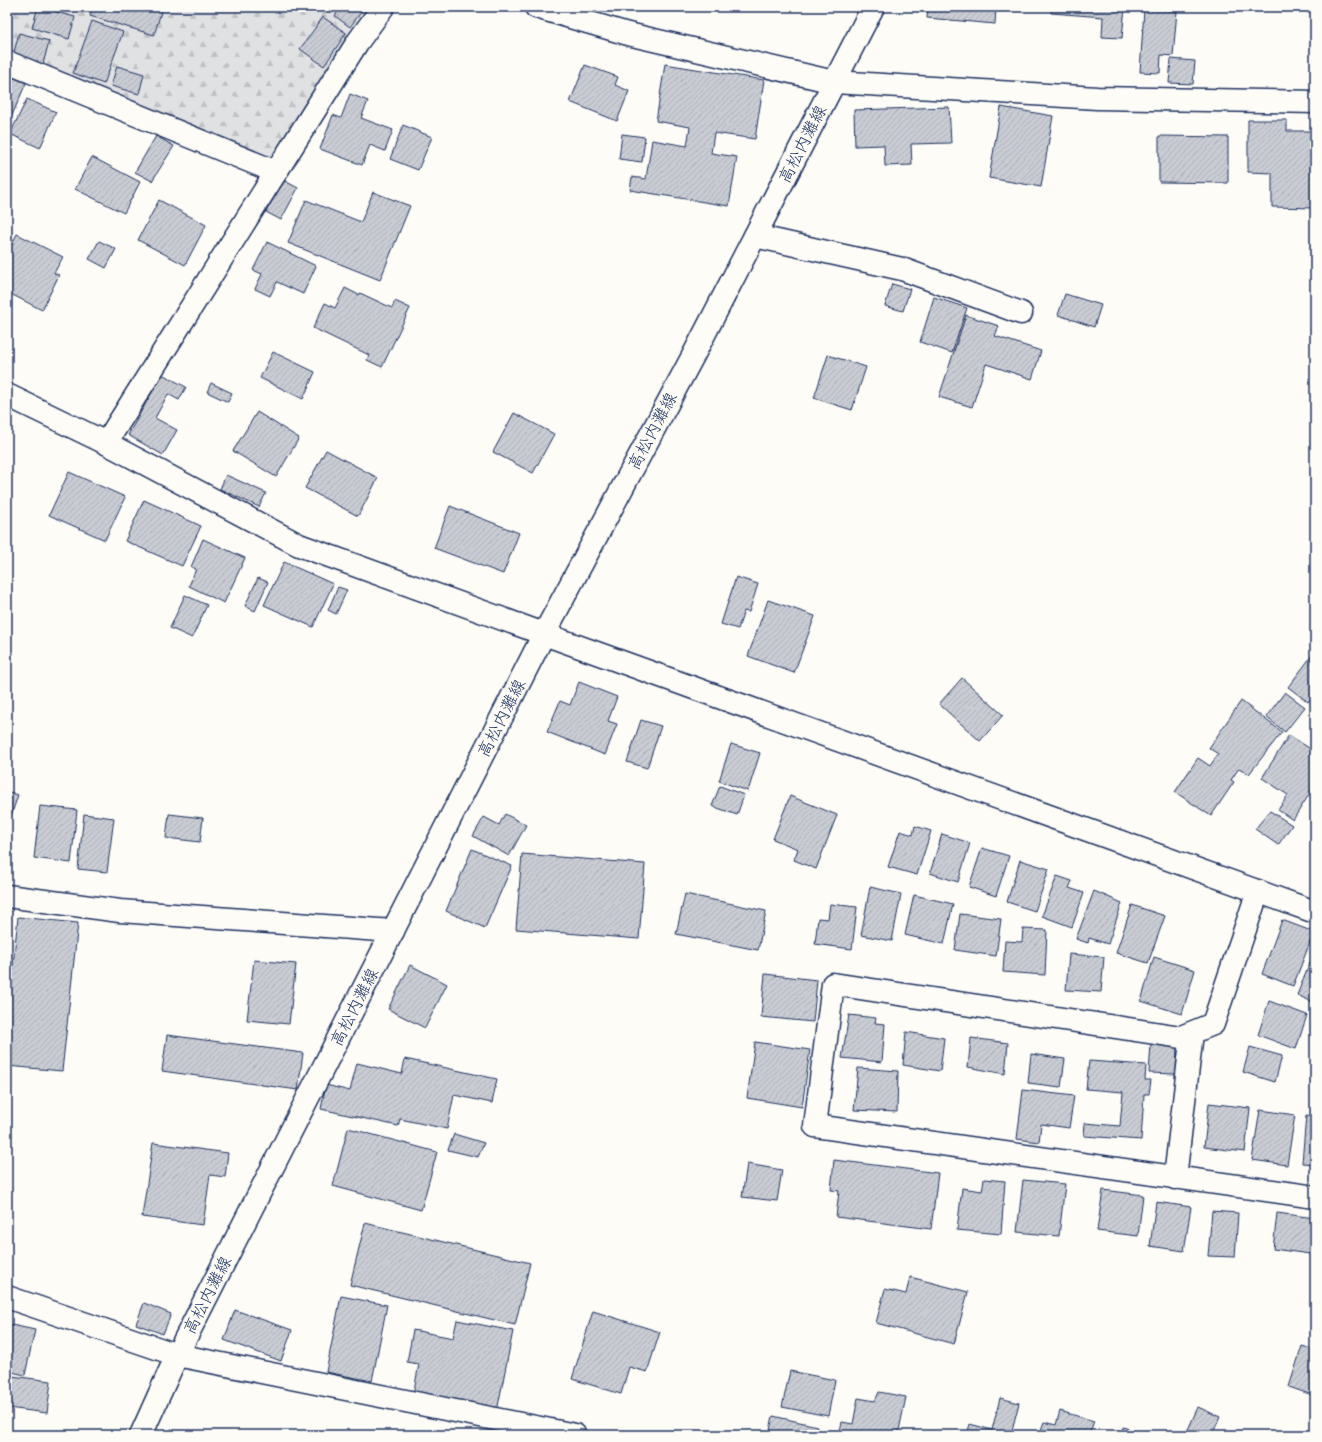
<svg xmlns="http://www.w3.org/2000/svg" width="1322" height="1442" font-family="'Indie Flower','Klee One',sans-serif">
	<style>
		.forest { fill: url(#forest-firs); stroke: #7e88a0 }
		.building { fill: url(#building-hatch); stroke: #1b2f5e }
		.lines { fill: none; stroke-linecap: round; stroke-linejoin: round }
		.street-casing { stroke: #1b2f5e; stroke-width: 25 }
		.secondary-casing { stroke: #1b2f5e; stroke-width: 25 }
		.street { stroke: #fdfcf7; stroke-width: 22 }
		.secondary { stroke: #fdfcf7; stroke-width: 22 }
		.labels { text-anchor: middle; stroke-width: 3; stroke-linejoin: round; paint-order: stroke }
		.street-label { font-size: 17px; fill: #1b2f5e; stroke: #fdfcf7 }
	</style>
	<defs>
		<pattern id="forest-firs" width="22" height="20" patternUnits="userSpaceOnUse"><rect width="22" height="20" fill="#e0e1e3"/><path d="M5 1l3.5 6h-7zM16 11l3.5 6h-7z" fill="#c0c1c5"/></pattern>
		<pattern id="building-hatch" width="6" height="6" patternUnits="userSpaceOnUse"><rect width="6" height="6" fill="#c9ccd3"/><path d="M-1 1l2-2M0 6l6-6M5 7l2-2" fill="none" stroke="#acb0b8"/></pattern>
	</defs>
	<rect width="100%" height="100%" fill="#fdfcf7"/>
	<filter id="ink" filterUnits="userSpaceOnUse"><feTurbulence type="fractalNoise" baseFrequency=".025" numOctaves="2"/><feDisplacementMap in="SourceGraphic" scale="8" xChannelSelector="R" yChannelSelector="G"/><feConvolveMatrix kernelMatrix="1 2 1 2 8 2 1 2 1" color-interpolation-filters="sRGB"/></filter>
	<g filter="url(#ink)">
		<path class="forest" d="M 7,7 L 384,7 L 276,172 L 7,69 Z"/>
		<g class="building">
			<path d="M 38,7 L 75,17 L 69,39 L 32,28 Z"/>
			<path d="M 93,7 L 157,7 L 162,9 L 154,35 L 90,16 Z"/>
			<path d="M 341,7 L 365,7 L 350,27 L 335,16 Z"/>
			<path d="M 928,7 L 996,7 L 995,24 L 927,18 Z"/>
			<path d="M 1052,7 L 1125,7 L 1122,38 L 1102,37 L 1103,17 L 1051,13 Z"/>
			<path d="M 1144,9 L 1177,11 L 1173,56 L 1161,55 L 1160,73 L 1140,72 Z"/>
			<path d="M 323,17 L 346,33 L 324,66 L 300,49 Z"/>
			<path d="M 92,21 L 123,32 L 104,84 L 73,73 Z"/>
			<path d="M 19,33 L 49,41 L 43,64 L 13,56 Z"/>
			<path d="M 1171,59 L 1195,61 L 1193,84 L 1169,83 Z"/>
			<path d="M 665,64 L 764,80 L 755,139 L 714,133 L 711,153 L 737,157 L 729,206 L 630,190 L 632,177 L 646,179 L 652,140 L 687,146 L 690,127 L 656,121 Z"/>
			<path d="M 585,65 L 618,77 L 615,85 L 629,91 L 617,121 L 570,102 Z"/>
			<path d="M 117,66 L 144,74 L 139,94 L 111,86 Z"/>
			<path d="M 7,75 L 26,83 L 7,127 Z"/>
			<path d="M 350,94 L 368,101 L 361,118 L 393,130 L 385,151 L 370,145 L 362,165 L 320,149 L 333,115 L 341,118 Z"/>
			<path d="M 27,99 L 56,112 L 40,148 L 10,134 Z"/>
			<path d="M 949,107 L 951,143 L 911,144 L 912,165 L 885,166 L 884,145 L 855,146 L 854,110 Z"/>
			<path d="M 1001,107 L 1053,116 L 1041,187 L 989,178 Z"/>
			<path d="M 1248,120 L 1287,120 L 1287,131 L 1315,131 L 1315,208 L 1272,207 L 1272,173 L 1248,172 Z"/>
			<path d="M 403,125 L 432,137 L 418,170 L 390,159 Z"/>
			<path d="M 622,134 L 645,137 L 642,162 L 619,159 Z"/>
			<path d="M 156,136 L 174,146 L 152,181 L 135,172 Z"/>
			<path d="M 1159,136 L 1228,137 L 1228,183 L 1159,182 Z"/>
			<path d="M 92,157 L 140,182 L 124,213 L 75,189 Z"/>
			<path d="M 283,180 L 298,188 L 281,220 L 266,212 Z"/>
			<path d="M 373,192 L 410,206 L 380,280 L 288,243 L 306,200 L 361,222 Z"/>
			<path d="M 159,200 L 206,225 L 185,265 L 138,240 Z"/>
			<path d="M 17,234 L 63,257 L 54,273 L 59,275 L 42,310 L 7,292 L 7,249 L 9,250 Z"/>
			<path d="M 99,241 L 116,249 L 106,268 L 89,259 Z"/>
			<path d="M 267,242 L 316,266 L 303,294 L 277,282 L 270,296 L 255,289 L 262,274 L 253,270 Z"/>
			<path d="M 892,284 L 910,289 L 903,311 L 885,306 Z"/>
			<path d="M 345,288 L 359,295 L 360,293 L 392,308 L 395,301 L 410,308 L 382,367 L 367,360 L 369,355 L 313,328 L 325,303 L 335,308 Z"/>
			<path d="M 1065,294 L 1101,305 L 1094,327 L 1058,315 Z"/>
			<path d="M 934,297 L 967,308 L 952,353 L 920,342 Z"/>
			<path d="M 966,315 L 999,326 L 995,336 L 1041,351 L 1032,379 L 986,364 L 972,407 L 939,397 Z"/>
			<path d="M 273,352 L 315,372 L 303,399 L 260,378 Z"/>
			<path d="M 828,355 L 866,367 L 852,410 L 814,398 Z"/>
			<path d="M 162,374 L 186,387 L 179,400 L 168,394 L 155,418 L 177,430 L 163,455 L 128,435 Z"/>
			<path d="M 211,383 L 232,393 L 228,402 L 207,392 Z"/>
			<path d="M 257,412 L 299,438 L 276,477 L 233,451 Z"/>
			<path d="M 514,413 L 554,434 L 533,473 L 493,452 Z"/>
			<path d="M 326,450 L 378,478 L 358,516 L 305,488 Z"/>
			<path d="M 69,472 L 125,497 L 105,540 L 49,515 Z"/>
			<path d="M 226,475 L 266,493 L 259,507 L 220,489 Z"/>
			<path d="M 144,500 L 201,526 L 182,566 L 125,541 Z"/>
			<path d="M 450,506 L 519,533 L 503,574 L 434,548 Z"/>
			<path d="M 203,539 L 245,558 L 224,603 L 189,586 L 196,569 L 191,567 Z"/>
			<path d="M 284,562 L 333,584 L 313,627 L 264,605 Z"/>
			<path d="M 736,577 L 758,584 L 749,612 L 744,611 L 738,629 L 721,624 Z"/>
			<path d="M 258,578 L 268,582 L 255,611 L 245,606 Z"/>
			<path d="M 338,587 L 347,590 L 336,614 L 328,610 Z"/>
			<path d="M 185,595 L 207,605 L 192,638 L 170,628 Z"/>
			<path d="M 768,600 L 815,616 L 794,673 L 748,656 Z"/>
			<path d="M 1314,653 L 1315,654 L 1315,693 L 1308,702 L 1288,687 Z"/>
			<path d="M 962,678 L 1003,715 L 980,741 L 939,704 Z"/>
			<path d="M 579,682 L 617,697 L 608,721 L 617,724 L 605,755 L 547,732 L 560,701 L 570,705 Z"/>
			<path d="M 1285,692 L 1305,707 L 1285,732 L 1266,717 Z"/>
			<path d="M 1241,701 L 1282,732 L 1249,774 L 1239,768 L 1231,780 L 1234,782 L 1211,816 L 1175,792 L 1198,758 L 1210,766 L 1218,754 L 1209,748 Z"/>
			<path d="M 641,720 L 661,726 L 647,768 L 627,762 Z"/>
			<path d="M 1289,735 L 1315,752 L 1315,765 L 1313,768 L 1315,770 L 1315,785 L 1293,820 L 1278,810 L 1288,795 L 1262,778 Z"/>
			<path d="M 731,744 L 760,753 L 748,791 L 719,781 Z"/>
			<path d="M 720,786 L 744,795 L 737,815 L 712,806 Z"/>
			<path d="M 7,791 L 18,795 L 7,828 Z"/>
			<path d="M 790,796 L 837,815 L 816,869 L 794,860 L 798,849 L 773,839 Z"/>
			<path d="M 40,806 L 77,810 L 71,863 L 34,858 Z"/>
			<path d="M 1270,811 L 1292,825 L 1278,845 L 1255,829 Z"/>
			<path d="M 84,814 L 114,818 L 107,872 L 78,869 Z"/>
			<path d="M 169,814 L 203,818 L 200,842 L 166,838 Z"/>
			<path d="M 505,814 L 526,825 L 509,856 L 473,836 L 484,817 L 499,825 Z"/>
			<path d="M 915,826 L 931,831 L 917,875 L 888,867 L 900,831 L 913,835 Z"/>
			<path d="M 942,834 L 970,843 L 958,882 L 930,873 Z"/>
			<path d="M 982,848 L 1009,856 L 996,896 L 969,887 Z"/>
			<path d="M 472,849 L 512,866 L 485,928 L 446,911 Z"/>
			<path d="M 522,854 L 645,864 L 639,939 L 516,929 Z"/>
			<path d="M 1020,860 L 1049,869 L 1035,911 L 1007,902 Z"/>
			<path d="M 1057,876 L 1072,881 L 1069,888 L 1084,893 L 1072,927 L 1042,916 Z"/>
			<path d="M 870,887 L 901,894 L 892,941 L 861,935 Z"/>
			<path d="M 1094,891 L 1122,903 L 1108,944 L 1089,938 L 1088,943 L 1076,939 Z"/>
			<path d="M 685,894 L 766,911 L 758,950 L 676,934 Z"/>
			<path d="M 914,895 L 953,904 L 944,944 L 905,935 Z"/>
			<path d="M 830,904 L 857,907 L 852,949 L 815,944 L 818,918 L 828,919 Z"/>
			<path d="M 1132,905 L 1165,916 L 1148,963 L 1116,953 Z"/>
			<path d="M 960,914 L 1001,919 L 996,956 L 955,950 Z"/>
			<path d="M 18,917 L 78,923 L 62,1071 L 7,1066 L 7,1023 Z"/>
			<path d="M 1282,920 L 1314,932 L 1293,986 L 1262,974 Z"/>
			<path d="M 1023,929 L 1047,930 L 1045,975 L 1003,972 L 1005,941 L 1022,942 Z"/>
			<path d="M 1069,954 L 1104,957 L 1101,992 L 1066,990 Z"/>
			<path d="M 1154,957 L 1195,970 L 1182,1014 L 1141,1001 Z"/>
			<path d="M 1312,958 L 1315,959 L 1315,1003 L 1297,995 Z"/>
			<path d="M 254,960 L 296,964 L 289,1024 L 247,1020 Z"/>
			<path d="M 410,965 L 447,984 L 425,1028 L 388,1009 Z"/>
			<path d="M 765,974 L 817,980 L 813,1022 L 761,1017 Z"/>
			<path d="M 1269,1001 L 1307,1015 L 1296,1049 L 1258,1035 Z"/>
			<path d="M 849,1015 L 876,1018 L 875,1023 L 885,1024 L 882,1062 L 842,1058 Z"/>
			<path d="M 906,1032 L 944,1038 L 940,1071 L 903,1065 Z"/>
			<path d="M 167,1035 L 303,1053 L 298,1090 L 162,1071 Z"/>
			<path d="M 971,1038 L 1008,1043 L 1005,1074 L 968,1067 Z"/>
			<path d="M 755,1042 L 810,1050 L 802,1107 L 747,1098 Z"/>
			<path d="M 1151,1044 L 1177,1046 L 1176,1074 L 1149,1073 Z"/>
			<path d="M 1250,1047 L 1282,1056 L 1275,1082 L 1243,1072 Z"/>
			<path d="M 1031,1054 L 1065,1059 L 1061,1087 L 1028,1083 Z"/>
			<path d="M 405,1059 L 497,1079 L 492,1103 L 454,1095 L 447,1129 L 400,1119 L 398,1126 L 321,1109 L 326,1085 L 350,1091 L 357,1063 L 402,1074 Z"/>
			<path d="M 1089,1061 L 1146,1065 L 1145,1080 L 1151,1080 L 1149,1094 L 1144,1094 L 1141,1140 L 1084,1136 L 1085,1123 L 1120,1126 L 1123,1092 L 1086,1089 Z"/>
			<path d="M 858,1068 L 898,1071 L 897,1112 L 854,1110 Z"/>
			<path d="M 1023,1090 L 1074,1096 L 1069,1128 L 1041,1124 L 1039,1142 L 1017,1139 Z"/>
			<path d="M 1209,1103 L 1250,1108 L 1245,1152 L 1204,1147 Z"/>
			<path d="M 1260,1110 L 1295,1115 L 1287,1165 L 1252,1160 Z"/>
			<path d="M 1306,1116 L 1315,1117 L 1315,1164 L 1302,1163 Z"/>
			<path d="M 348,1128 L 437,1152 L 421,1210 L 333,1186 Z"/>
			<path d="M 454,1134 L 484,1143 L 478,1157 L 448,1150 Z"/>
			<path d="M 153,1143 L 228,1153 L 225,1177 L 210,1175 L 203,1225 L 142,1217 Z"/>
			<path d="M 834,1160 L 938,1173 L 931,1229 L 836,1217 L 839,1191 L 831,1190 Z"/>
			<path d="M 747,1164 L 782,1170 L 777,1201 L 742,1197 Z"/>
			<path d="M 984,1179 L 1005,1181 L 1001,1234 L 957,1230 L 962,1188 L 982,1191 Z"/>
			<path d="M 1023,1180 L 1065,1184 L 1059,1236 L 1017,1232 Z"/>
			<path d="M 1103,1190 L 1143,1195 L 1138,1236 L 1097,1231 Z"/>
			<path d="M 1156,1202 L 1191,1207 L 1184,1251 L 1150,1246 Z"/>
			<path d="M 1212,1211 L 1238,1213 L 1235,1257 L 1208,1256 Z"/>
			<path d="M 1277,1213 L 1315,1218 L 1310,1254 L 1273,1249 Z"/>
			<path d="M 365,1223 L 530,1263 L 515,1325 L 350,1285 Z"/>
			<path d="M 910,1277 L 968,1292 L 954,1344 L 876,1323 L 885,1289 L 906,1294 Z"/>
			<path d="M 341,1296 L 387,1305 L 372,1381 L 326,1372 Z"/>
			<path d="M 144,1303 L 171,1314 L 163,1334 L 136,1324 Z"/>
			<path d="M 235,1310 L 292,1330 L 281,1361 L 224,1340 Z"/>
			<path d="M 593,1311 L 660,1332 L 647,1372 L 629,1367 L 621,1394 L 572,1379 Z"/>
			<path d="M 457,1320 L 513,1331 L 497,1411 L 413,1395 L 419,1364 L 407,1362 L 413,1330 L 453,1338 Z"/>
			<path d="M 7,1324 L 35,1330 L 25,1375 L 7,1371 Z"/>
			<path d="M 1302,1346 L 1315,1350 L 1315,1396 L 1289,1387 Z"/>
			<path d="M 790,1371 L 835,1380 L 828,1416 L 782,1407 Z"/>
			<path d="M 12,1376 L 51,1381 L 47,1413 L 8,1408 Z"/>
			<path d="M 879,1392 L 906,1397 L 898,1435 L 839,1435 L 842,1422 L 853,1424 L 858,1398 L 875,1401 Z"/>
			<path d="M 1000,1398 L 1019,1403 L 1012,1430 L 1025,1434 L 1024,1435 L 967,1435 L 970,1424 L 992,1430 Z"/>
			<path d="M 1198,1407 L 1220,1417 L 1212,1435 L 1194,1435 L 1187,1432 Z"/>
			<path d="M 1060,1411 L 1094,1421 L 1089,1435 L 1039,1435 L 1044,1422 L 1056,1425 Z"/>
			<path d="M 773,1416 L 817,1426 L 815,1435 L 769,1435 Z"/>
			<path d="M 1123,1427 L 1147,1435 L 1121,1435 Z"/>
		</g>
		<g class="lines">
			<defs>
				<g id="street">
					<path d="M 383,7 L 357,43 L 106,443 L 299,545 L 544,634 L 1315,912"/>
					<path d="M 536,7 L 628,34 L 834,82 L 1097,98 L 1315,102"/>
					<path d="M 7,62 L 276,172"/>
					<path d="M 755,236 L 902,269 L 1021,313"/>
					<path d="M 7,395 L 106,443"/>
					<path d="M 1258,891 L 1213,1024 L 1181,1037 L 833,984 L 815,1126 L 1315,1197"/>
					<path d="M 7,896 L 120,911 L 393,931"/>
					<path d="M 1175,1178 L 1192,1033"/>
					<path d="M 7,1297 L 177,1355 L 575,1435"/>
				</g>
				<path id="secondary" d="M 141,1435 L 177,1355 L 544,634 L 694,354 L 873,7"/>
			</defs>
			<use href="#street" class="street-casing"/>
			<use href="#secondary" class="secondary-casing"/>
			<use href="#street" class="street"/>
			<use href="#secondary" class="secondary"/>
		</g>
	</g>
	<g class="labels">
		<g class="street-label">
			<text transform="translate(802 144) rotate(-63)" y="6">高松内灘線</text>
			<text transform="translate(652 431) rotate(-62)" y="6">高松内灘線</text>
			<text transform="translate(501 718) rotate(-63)" y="6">高松内灘線</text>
			<text transform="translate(354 1007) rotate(-63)" y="6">高松内灘線</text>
			<text transform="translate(207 1295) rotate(-63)" y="6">高松内灘線</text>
		</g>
	</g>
	<rect width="1322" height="1442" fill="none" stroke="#fdfcf7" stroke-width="24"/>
	<rect x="12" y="12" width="1298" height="1418" fill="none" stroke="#1b2f5e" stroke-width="1.5" filter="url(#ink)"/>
</svg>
